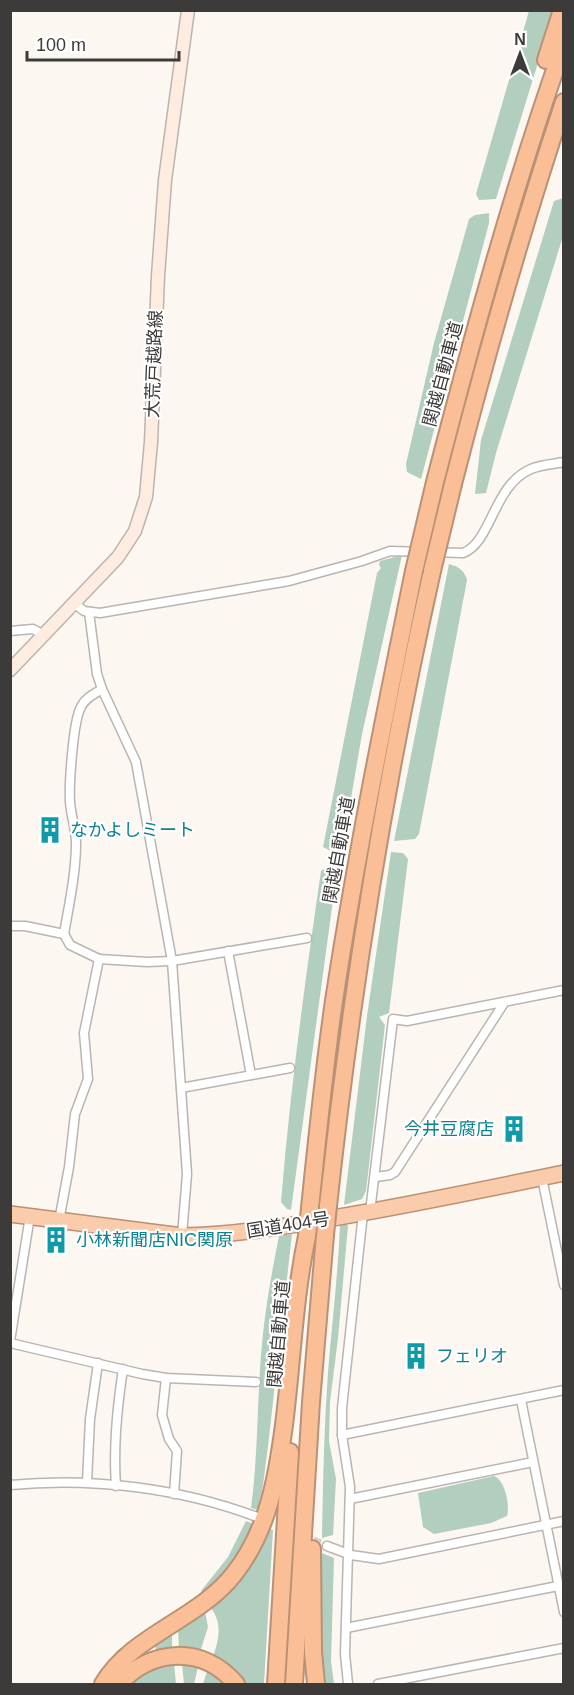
<svg xmlns="http://www.w3.org/2000/svg" width="574" height="1695" font-family="Arial,'Noto Sans JP',sans-serif">
	<style>
		.green { fill: #b2cebe }
		.lines { fill: none; stroke-linecap: round; stroke-linejoin: round }
		.minor-tunnel { stroke: #d7d1cc; stroke-width: 8; stroke-dasharray: 8 4; stroke-linecap: butt }
		.minor-casing { stroke: #bab5af; stroke-width: 11 }
		.secondary-casing { stroke: #bab5af; stroke-width: 15 }
		.trunk-casing { stroke: #b89176; stroke-width: 18 }
		.motorway-casing { stroke: #b89176; stroke-width: 20 }
		.minor { stroke: #fff; stroke-width: 8 }
		.secondary { stroke: #feece0; stroke-width: 12 }
		.trunk { stroke: #fbccac; stroke-width: 15 }
		.motorway { stroke: #fabf97; stroke-width: 16 }
		.motorway-bridge-casing { stroke: #b89176; stroke-width: 20; stroke-linecap: butt }
		.motorway-bridge { stroke: #fabf97; stroke-width: 16 }
		.labels { text-anchor: middle; stroke-width: 4.5; stroke-linejoin: round; paint-order: stroke }
		.street-label { font-size: 18px; fill: #3d3b39; stroke: #fff }
		.culture-label { font-size: 18px; fill: #0d838f; stroke: #fff; text-anchor: start }
	</style>
	<rect width="100%" height="100%" fill="#fdf7f1"/>
	<g class="green">
		<path d="M 529,11 L 554,11 L 496,199 L 479,200 L 476,194 Z"/>
		<path d="M 563,198 L 563,236 L 496,453 L 486,493 L 475,494 L 481,440 L 554,201 Z"/>
		<path d="M 489,213 L 489,223 L 421,479 L 407,472 L 406,464 L 434,343 L 469,219 L 475,215 Z"/>
		<path d="M 402,555 L 362,734 L 342,851 L 331,851 L 323,847 L 377,573 L 381,568 L 379,565 L 380,561 Z"/>
		<path d="M 449,564 C 459,567 464,570 467,580 L 419,834 L 415,839 L 394,841 Z"/>
		<path d="M 391,852 L 403,853 L 408,859 L 389,1013 L 379,1017 L 385,1025 L 366,1191 L 362,1199 L 344,1205 L 367,1016 Z"/>
		<path d="M 338,863 L 291,1210 L 287,1209 L 281,1202 C 290,1091 305,981 321,871 L 329,865 Z"/>
		<path d="M 346,1224 L 348,1226 L 338,1338 L 330,1402 L 329,1441 L 336,1479 L 333,1535 L 322,1538 C 323,1482 324,1427 328,1372 C 332,1323 338,1274 340,1225 Z"/>
		<path d="M 292,1234 L 268,1446 L 263,1485 L 258,1510 L 251,1508 C 258,1456 257,1407 261,1355 C 264,1315 271,1276 279,1236 Z"/>
		<path d="M 494,1476 C 505,1480 510,1505 507,1516 L 491,1523 L 434,1534 L 423,1527 L 418,1493 Z"/>
		<path d="M 246,1521 L 254,1524 C 241,1551 226,1573 204,1594 L 201,1591 L 228,1557 Z"/>
		<path d="M 266,1528 L 273,1530 L 264,1684 L 244,1684 L 240,1679 L 213,1657 C 219,1639 223,1623 210,1607 Z"/>
		<path d="M 322,1553 L 334,1558 L 331,1661 L 334,1684 L 323,1684 L 322,1677 Z"/>
		<path d="M 205,1612 L 208,1627 L 200,1652 L 179,1648 L 178,1630 Z"/>
		<path d="M 171,1615 L 171,1618 L 119,1652 L 98,1675 L 118,1650 Z"/>
		<path d="M 172,1634 L 172,1648 L 156,1650 L 155,1645 Z"/>
		<path d="M 174,1663 L 176,1684 L 127,1684 L 155,1666 Z"/>
		<path d="M 182,1664 L 198,1667 L 194,1684 L 184,1684 Z"/>
		<path d="M 207,1671 L 214,1675 L 224,1684 L 203,1684 Z"/>
	</g>
	<g class="lines">
		<path class="minor-tunnel" d="M 302,1536 L 327,1546"/>
		<defs>
			<g id="minor">
				<path d="M 75,604 L 84,611 L 100,613 L 289,581 L 362,561 L 390,551 L 463,553 C 492,542 493,485 531,469 C 540,465 553,464 564,462"/>
				<path d="M 89,612 L 97,674 L 102,689 L 136,762 L 172,961 L 187,1174 L 182,1236"/>
				<path d="M 10,631 L 33,629 L 44,635"/>
				<path d="M 10,926 L 25,926 L 64,934 L 70,945 L 99,959 L 147,962 L 172,961 L 307,938"/>
				<path d="M 64,934 C 69,905 76,873 76,843 C 76,830 71,816 70,802 C 69,784 73,721 81,707 C 85,698 94,694 102,689"/>
				<path d="M 228,951 L 251,1075"/>
				<path d="M 181,1088 L 290,1068"/>
				<path d="M 375,1177 L 390,1175 L 395,1172 L 504,1003"/>
				<path d="M 542,1178 L 564,1285"/>
				<path d="M 370,1212 L 393,1019 L 407,1021 L 564,990"/>
				<path d="M 59,1221 L 69,1167 L 75,1114 L 88,1079 L 84,1033 L 99,959"/>
				<path d="M 10,1341 L 30,1216"/>
				<path d="M 10,1343 L 142,1374 L 166,1378 L 256,1382"/>
				<path d="M 166,1378 L 162,1415 L 169,1439 L 177,1451 L 174,1494"/>
				<path d="M 521,1400 L 564,1612"/>
				<path d="M 342,1435 L 564,1390"/>
				<path d="M 87,1482 L 90,1419 L 98,1363"/>
				<path d="M 10,1485 C 92,1477 180,1488 257,1517"/>
				<path d="M 116,1486 C 113,1446 117,1408 123,1369"/>
				<path d="M 350,1499 L 533,1462"/>
				<path d="M 327,1546 L 351,1555 L 379,1559 L 564,1521"/>
				<path d="M 346,1628 L 558,1586"/>
				<path d="M 348,1684 L 345,1654 L 350,1487 L 342,1435 L 342,1408 L 363,1213"/>
				<path d="M 378,1684 L 564,1648"/>
			</g>
			<path id="secondary" d="M 10,670 L 118,557 L 135,531 L 146,497 L 151,442 L 158,276 L 165,180 L 188,10"/>
			<path id="trunk" d="M 10,1214 L 182,1236 C 233,1235 283,1227 333,1218 C 410,1205 487,1189 564,1173"/>
			<g id="motorway">
				<path d="M 546,60 L 562,10"/>
				<path d="M 435,482 C 473,335 513,188 564,44"/>
				<path d="M 453,484 C 486,355 522,228 564,102"/>
				<path d="M 328,1206 C 351,992 385,781 432,571"/>
				<path d="M 310,1208 C 317,1139 324,1070 334,1001 C 356,856 385,714 414,571"/>
				<path d="M 312,1549 L 313,1652 L 316,1684"/>
				<path d="M 103,1684 C 132,1635 198,1620 234,1574 C 268,1531 277,1478 284,1425 C 292,1362 294,1298 307,1236"/>
				<path d="M 119,1684 C 152,1648 203,1645 236,1684"/>
				<path d="M 276,1684 L 290,1452"/>
				<path d="M 294,1684 L 311,1402 L 325,1235"/>
			</g>
		</defs>
		<use href="#minor" class="minor-casing"/>
		<use href="#secondary" class="secondary-casing"/>
		<use href="#trunk" class="trunk-casing"/>
		<use href="#motorway" class="motorway-casing"/>
		<use href="#minor" class="minor"/>
		<use href="#secondary" class="secondary"/>
		<use href="#trunk" class="trunk"/>
		<use href="#motorway" class="motorway"/>
		<defs>
			<g id="motorway-bridge">
				<path d="M 414,571 L 435,482"/>
				<path d="M 432,571 L 453,484"/>
				<path d="M 325,1235 L 328,1206"/>
				<path d="M 307,1236 L 310,1208"/>
			</g>
		</defs>
		<use href="#motorway-bridge" class="motorway-bridge-casing"/>
		<use href="#motorway-bridge" class="motorway-bridge"/>
	</g>
	<defs>
		<symbol id="building-bare" viewBox="-9 -9 18 18"><path d="M-4-6H4V6H1V3H-1V6H-4ZM-2.5-4.3h1.7v1.8h-1.7ZM.8-4.3h1.7v1.8H.8ZM-2.5-1h1.7V.8h-1.7ZM.8-1h1.7V.8H.8Z" fill="#0f9aa8" stroke="#fff" stroke-width="2.5" paint-order="stroke"/></symbol>
	</defs>
	<g fill-rule="evenodd">
		<use href="#building-bare" x="31" y="811" width="38" height="38"/>
		<use href="#building-bare" x="495" y="1110" width="38" height="38"/>
		<use href="#building-bare" x="37" y="1221" width="38" height="38"/>
		<use href="#building-bare" x="397" y="1337" width="38" height="38"/>
	</g>
	<g class="labels">
		<g class="street-label">
			<text transform="translate(154 364) rotate(-88)" y="6">大荒戸越路線</text>
			<text transform="translate(443 374) rotate(-75)" y="6">関越自動車道</text>
			<text transform="translate(339 850) rotate(-80)" y="6">関越自動車道</text>
			<text transform="translate(288 1225) rotate(-9)" y="6">国道404号</text>
			<text transform="translate(279 1334) rotate(-85)" y="6">関越自動車道</text>
		</g>
		<g class="culture-label">
			<text x="70" y="836">なかよしミート</text>
			<text x="494" y="1135" text-anchor="end">今井豆腐店</text>
			<text x="76" y="1246">小林新聞店NIC関原</text>
			<text x="436" y="1362">フェリオ</text>
		</g>
	</g>
	<rect width="574" height="1695" fill="none" stroke="#3d3b39" stroke-width="24"/>
	<g transform="translate(520 54)" stroke="#ffffff" stroke-width="4.5" paint-order="stroke">
	<path d="M0-4.5L10 22L0 15L-10 22Z" fill="#3d3b39"/>
	<text y="-9" font-size="16" font-weight="bold" text-anchor="middle" fill="#3d3b39">N</text>
	</g>
	<path d="M27 51v9h152v-9" fill="none" stroke="#3d3b39" stroke-width="3"/>
	<text x="36" y="51" font-size="18" fill="#3d3b39" stroke="#ffffff" stroke-width="4.5" paint-order="stroke">100 m</text>
</svg>
